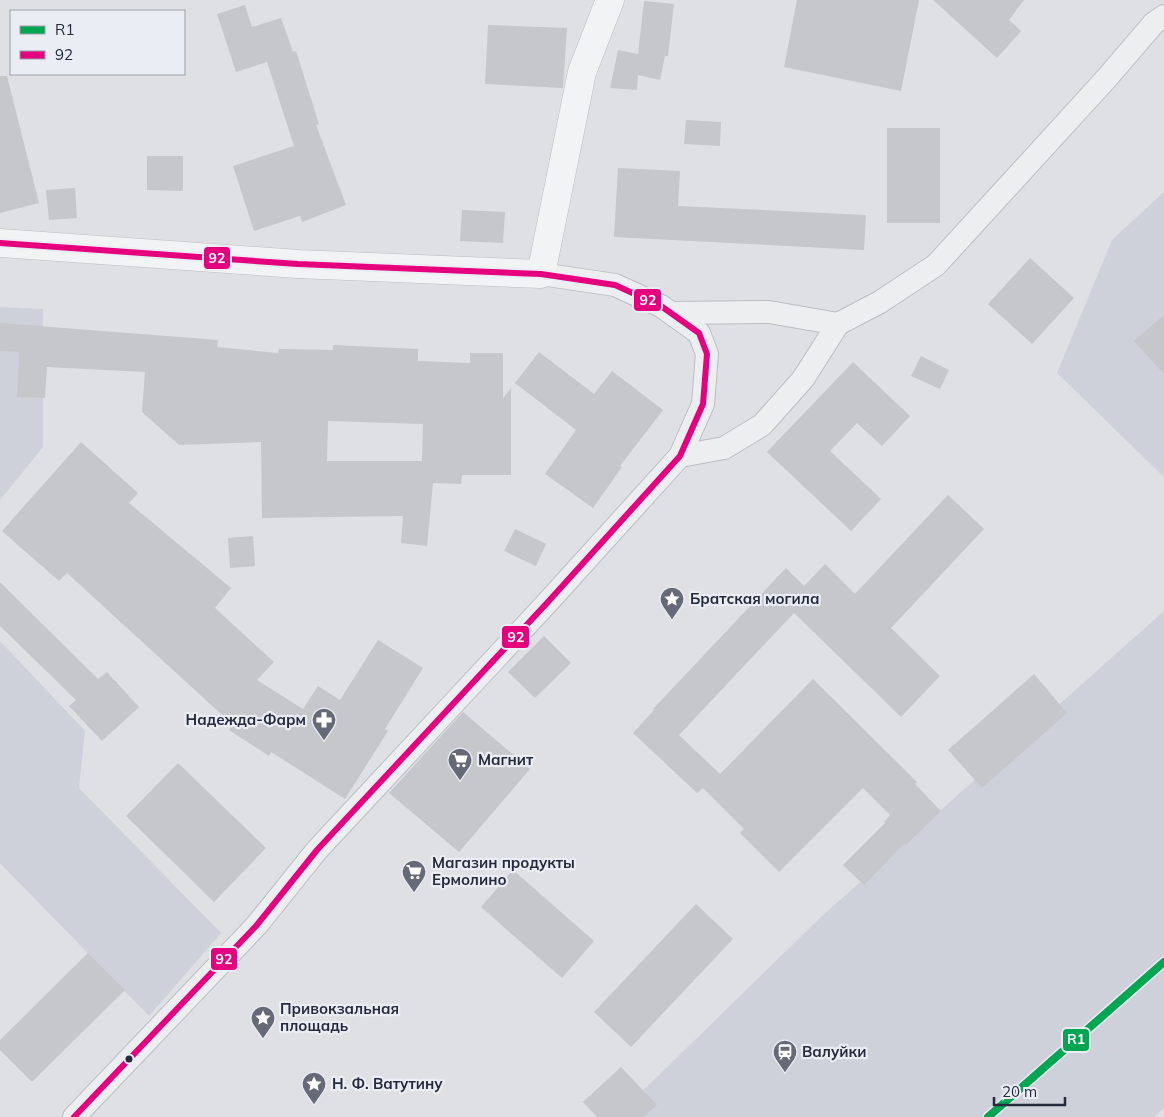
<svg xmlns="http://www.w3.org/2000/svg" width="1164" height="1117" font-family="Mulish,sans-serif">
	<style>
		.built { fill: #ced1d9 }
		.building { fill: #c5c7cb; fill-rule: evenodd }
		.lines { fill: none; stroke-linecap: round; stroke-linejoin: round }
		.street-casing { stroke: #bbbdc1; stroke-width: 24 }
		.primary-casing { stroke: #babdc1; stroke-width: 29 }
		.street { stroke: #edeef0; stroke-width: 22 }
		.primary { stroke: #f2f3f4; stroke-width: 28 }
		.bus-1-casing { stroke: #eaedf4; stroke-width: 10 }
		.bus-1 { stroke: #e5007d; stroke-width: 6 }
		.rail-1-casing { stroke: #eaedf4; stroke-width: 11 }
		.rail-1 { stroke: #00a651; stroke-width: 8 }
		.bus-dot { fill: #252b3d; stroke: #eaedf4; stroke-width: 2 }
		.labels { text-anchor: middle; stroke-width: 4.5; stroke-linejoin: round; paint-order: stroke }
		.poi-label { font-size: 15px; font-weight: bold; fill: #252b3d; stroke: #eaedf4; text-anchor: start }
		.line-badge { stroke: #eaedf4; stroke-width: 2 }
		.badge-label { font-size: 14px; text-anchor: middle; font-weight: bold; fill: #fff }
	</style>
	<rect width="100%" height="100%" fill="#dee0e3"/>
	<g class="built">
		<path d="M 1164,192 L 1164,477 L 1057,373 L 1112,240 Z"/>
		<path d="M 0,307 L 43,309 L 43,447 L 0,500 Z"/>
		<path d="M 1164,611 L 1164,1108 L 1154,1117 L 616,1117 L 821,917 Z"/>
		<path d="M 0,641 L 85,731 L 79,788 L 221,933 L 149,1016 L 0,863 Z"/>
	</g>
	<g class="building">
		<path d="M 797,0 L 919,0 L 901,91 L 784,67 Z"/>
		<path d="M 933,0 L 1024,0 L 1009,20 L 1021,31 L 997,58 Z"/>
		<path d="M 644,1 L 674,4 L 668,56 L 665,56 L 660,80 L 638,75 L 637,90 L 610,88 L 618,50 L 638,54 Z"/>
		<path d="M 245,5 L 252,27 L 281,18 L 293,52 L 296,51 L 319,124 L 316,125 L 346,205 L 302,222 L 300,216 L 254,231 L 233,166 L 294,146 L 267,62 L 236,72 L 217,14 Z"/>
		<path d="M 488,25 L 567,28 L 563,88 L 485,84 Z"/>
		<path d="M 0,76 L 7,76 L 39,203 L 0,213 Z"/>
		<path d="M 686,120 L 721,122 L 720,146 L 684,144 Z"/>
		<rect x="887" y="128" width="53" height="95"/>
		<path d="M 147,156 L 183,156 L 183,191 L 147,190 Z"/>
		<path d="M 618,168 L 680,171 L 678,206 L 866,215 L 864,250 L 614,237 Z"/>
		<path d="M 75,188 L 77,218 L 49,220 L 46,190 Z"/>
		<path d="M 462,210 L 505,212 L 503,243 L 460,241 Z"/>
		<path d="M 1030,258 L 1074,298 L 1032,344 L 988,304 Z"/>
		<path d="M 1164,315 L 1164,374 L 1134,341 Z"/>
		<path d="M 0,323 L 218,340 L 217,347 L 278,353 L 279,349 L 333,350 L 333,345 L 418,349 L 418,361 L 470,363 L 470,353 L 503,353 L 503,398 L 511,388 L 511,475 L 462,475 L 461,484 L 433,483 L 427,546 L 401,543 L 403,516 L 262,518 L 261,442 L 179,445 L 142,412 L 145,372 L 47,367 L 45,398 L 17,397 L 19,352 L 0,351 ZM 328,421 L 423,424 L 422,461 L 327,461 Z"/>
		<path d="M 539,352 L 594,394 L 612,371 L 663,410 L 620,466 L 622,467 L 593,508 L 545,474 L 576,430 L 515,383 Z"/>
		<path d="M 921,356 L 949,370 L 940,389 L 911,376 Z"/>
		<path d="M 853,362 L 910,416 L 882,446 L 857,423 L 830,451 L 881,499 L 851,531 L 767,452 Z"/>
		<path d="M 81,442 L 138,493 L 129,503 L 231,588 L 215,608 L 274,662 L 257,680 L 303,709 L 318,686 L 340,700 L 378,640 L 423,668 L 385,729 L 388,731 L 345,799 L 271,752 L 269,756 L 229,730 L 232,724 L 67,573 L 59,581 L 2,531 Z"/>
		<path d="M 948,495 L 984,529 L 891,628 L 940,676 L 901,717 L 794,613 L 679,735 L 720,774 L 813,679 L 917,782 L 915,784 L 941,811 L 906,845 L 904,844 L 864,885 L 843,865 L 885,823 L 884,822 L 890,815 L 863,788 L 779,872 L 740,833 L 744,829 L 703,788 L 697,793 L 633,733 L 654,710 L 653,709 L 786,568 L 804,586 L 825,564 L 855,594 Z"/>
		<path d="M 515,529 L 546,544 L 536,566 L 504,551 Z"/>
		<path d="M 253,536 L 255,566 L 230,568 L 228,538 Z"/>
		<path d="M 0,582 L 98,679 L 107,672 L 139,707 L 102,741 L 69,706 L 76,700 L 0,626 Z"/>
		<path d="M 544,636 L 571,663 L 535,698 L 508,672 Z"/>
		<path d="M 1034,674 L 1067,713 L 982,788 L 948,750 Z"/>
		<path d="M 463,712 L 530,769 L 459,852 L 389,793 Z"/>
		<path d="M 178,763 L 266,848 L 214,902 L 126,816 Z"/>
		<path d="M 513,870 L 594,941 L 562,978 L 481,907 Z"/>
		<path d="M 696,904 L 733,939 L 631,1047 L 594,1012 Z"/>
		<path d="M 88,953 L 125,990 L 32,1082 L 0,1050 L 0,1040 Z"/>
		<path d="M 621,1067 L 657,1105 L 644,1117 L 597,1117 L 583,1102 Z"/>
	</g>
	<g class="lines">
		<defs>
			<g id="street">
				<path d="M 672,313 L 769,312 L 838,324"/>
				<path d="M 680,456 L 724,448 L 762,425 L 803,379 L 838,324 L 880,302 L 936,265 L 1106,79 L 1154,23 L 1164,16"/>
				<path d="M 74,1117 L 256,926 L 317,850 L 547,603 L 680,456 L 703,404 L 707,354 L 699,333 L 661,306 L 615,285 L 541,274"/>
			</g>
			<path id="primary" d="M 0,243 L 298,264 L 541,274 L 582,72 L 610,0"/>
		</defs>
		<use href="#street" class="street-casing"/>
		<use href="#primary" class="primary-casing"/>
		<use href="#street" class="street"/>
		<use href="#primary" class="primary"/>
		<defs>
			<path id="bus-1" d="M 0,243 L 298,264 L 541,274 L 615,285 L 661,306 L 699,333 L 707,354 L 703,404 L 680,456 L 547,603 L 317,850 L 256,926 L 74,1117"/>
		</defs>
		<use href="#bus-1" class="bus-1-casing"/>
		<use href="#bus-1" class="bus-1"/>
		<defs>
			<path id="rail-1" d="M 988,1117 L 1164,962"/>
		</defs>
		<use href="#rail-1" class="rail-1-casing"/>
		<use href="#rail-1" class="rail-1"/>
	</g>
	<defs>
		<symbol id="sight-pin" viewBox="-11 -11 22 30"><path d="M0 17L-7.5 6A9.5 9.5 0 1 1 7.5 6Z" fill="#666a77" stroke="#eaedf4"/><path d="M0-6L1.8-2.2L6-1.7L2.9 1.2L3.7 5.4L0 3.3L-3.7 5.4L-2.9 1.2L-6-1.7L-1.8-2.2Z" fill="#fff"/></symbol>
		<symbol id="pharmacy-pin" viewBox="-11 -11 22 30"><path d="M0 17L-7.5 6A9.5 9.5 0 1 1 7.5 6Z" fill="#666a77" stroke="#eaedf4"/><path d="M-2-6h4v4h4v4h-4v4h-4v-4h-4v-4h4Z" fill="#fff"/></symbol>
		<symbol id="supermarket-pin" viewBox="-11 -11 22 30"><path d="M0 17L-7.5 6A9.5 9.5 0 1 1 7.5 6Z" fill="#666a77" stroke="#eaedf4"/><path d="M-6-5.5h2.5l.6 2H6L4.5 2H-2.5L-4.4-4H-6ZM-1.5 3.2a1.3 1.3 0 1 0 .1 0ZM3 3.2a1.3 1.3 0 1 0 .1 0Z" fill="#fff"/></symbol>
		<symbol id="station-pin" viewBox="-11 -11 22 30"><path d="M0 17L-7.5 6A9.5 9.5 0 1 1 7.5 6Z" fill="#666a77" stroke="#eaedf4"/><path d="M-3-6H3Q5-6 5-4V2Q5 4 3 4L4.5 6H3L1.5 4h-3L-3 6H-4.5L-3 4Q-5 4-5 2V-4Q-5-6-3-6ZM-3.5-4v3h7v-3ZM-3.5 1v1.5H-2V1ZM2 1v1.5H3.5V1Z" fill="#fff"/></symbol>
	</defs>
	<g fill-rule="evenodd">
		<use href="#sight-pin" x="658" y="585" width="28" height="38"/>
		<use href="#pharmacy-pin" x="310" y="706" width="28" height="38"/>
		<use href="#supermarket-pin" x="446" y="746" width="28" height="38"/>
		<use href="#supermarket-pin" x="400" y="858" width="28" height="38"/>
		<use href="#sight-pin" x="249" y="1004" width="28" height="38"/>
		<use href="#station-pin" x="771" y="1038" width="28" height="38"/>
		<use href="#sight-pin" x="300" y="1070" width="28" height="38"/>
	</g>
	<circle class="bus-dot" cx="129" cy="1059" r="4.5"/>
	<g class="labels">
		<g class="poi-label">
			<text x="690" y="604">Братская могила</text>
			<text x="306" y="725" text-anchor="end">Надежда-Фарм</text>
			<text x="478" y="765">Магнит</text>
			<text x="432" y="868">Магазин продукты<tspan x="432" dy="17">Ермолино</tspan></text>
			<text x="280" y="1014">Привокзальная<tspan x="280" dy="17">площадь</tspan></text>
			<text x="802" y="1057">Валуйки</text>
			<text x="332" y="1089">Н. Ф. Ватутину</text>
		</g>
	</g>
	<g class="line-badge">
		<rect x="203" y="246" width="28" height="24" rx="5" fill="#e5007d"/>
		<rect x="633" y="288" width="29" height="24" rx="5" fill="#e5007d"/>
		<rect x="501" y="625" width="29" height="24" rx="5" fill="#e5007d"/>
		<rect x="210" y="947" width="28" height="24" rx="5" fill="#e5007d"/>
		<rect x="1062" y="1028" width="28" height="24" rx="5" fill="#00a651"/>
	</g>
	<g class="badge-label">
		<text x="217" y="263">92</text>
		<text x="648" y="305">92</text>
		<text x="516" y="642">92</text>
		<text x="224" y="964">92</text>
		<text x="1076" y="1044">R1</text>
	</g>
	<rect x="10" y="10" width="175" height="65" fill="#eaedf4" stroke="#9b9fab"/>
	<rect x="20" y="26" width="25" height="8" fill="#00a651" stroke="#9b9fab"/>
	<text x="55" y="35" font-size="15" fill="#252b3d">R1</text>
	<rect x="20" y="51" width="25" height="8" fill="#e5007d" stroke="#9b9fab"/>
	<text x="55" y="60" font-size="15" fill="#252b3d">92</text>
	<path d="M994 1097v8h71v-8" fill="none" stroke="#252b3d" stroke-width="2.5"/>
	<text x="1002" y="1097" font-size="15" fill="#252b3d" stroke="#eaedf4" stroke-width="4" paint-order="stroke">20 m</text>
</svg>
